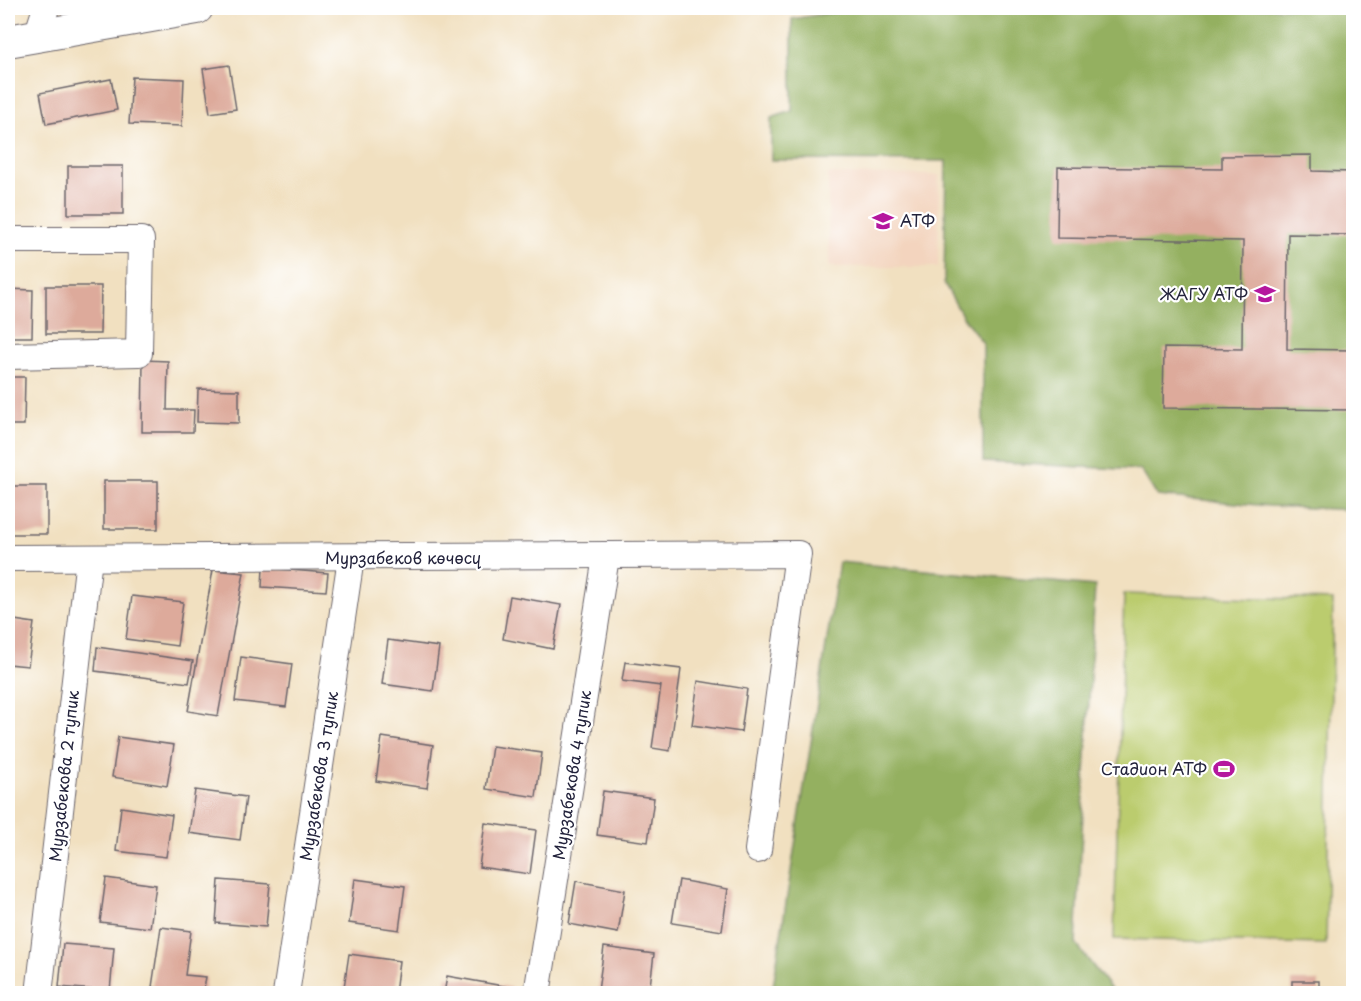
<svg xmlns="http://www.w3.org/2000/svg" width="1361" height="1001" font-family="'Playpen Sans',sans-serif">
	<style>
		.built { fill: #f3d4be }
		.green { fill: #bbcc6e; stroke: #6e7754; stroke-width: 1.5 }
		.forest { fill: #94b061; stroke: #5b694e; stroke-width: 1.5 }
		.building { fill: #ddaa9b }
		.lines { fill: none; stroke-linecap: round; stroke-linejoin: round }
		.minor-casing { stroke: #6a646a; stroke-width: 28 }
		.major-casing { stroke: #6a646a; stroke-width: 34 }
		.minor { stroke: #fff; stroke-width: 26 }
		.major { stroke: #fff; stroke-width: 32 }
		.labels { text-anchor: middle; stroke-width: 4.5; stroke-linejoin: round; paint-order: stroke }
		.poi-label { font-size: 16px; fill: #22223b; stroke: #fff; text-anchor: end }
		.street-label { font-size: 16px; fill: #22223b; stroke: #fff }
	</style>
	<rect width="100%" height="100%" fill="#fff"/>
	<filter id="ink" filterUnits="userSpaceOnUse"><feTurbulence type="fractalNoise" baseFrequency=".0167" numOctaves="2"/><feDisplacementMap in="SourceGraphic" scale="12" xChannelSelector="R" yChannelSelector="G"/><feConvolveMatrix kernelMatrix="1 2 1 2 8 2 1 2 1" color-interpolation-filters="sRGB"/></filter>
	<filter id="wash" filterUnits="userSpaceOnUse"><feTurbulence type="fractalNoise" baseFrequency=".008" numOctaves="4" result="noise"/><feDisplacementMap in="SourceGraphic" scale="24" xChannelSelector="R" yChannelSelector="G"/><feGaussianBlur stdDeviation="1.35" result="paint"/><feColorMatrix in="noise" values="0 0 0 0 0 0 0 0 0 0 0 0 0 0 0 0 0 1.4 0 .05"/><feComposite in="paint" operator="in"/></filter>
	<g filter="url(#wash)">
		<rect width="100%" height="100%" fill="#f1e0c0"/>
		<path class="built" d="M 828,174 L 939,175 L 938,267 L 829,267 Z"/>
		<path class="green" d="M 1124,594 L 1333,600 L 1326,944 L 1114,939 Z"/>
		<g class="forest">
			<path d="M 843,8 L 1353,8 L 1353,510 L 1270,506 L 1157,496 L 1141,470 L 983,462 L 983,343 L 963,317 L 944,283 L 946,161 L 771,160 L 771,118 L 792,111 L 792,19 L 842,11 Z"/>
			<path d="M 839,562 L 1095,586 L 1076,944 L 1114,993 L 772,993 Z"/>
		</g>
		<g id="blocks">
			<g class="building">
				<path d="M 229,65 L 236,109 L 210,113 L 203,69 Z"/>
				<path d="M 132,77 L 184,79 L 182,126 L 129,124 Z"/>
				<path d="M 111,79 L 117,110 L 46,124 L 40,93 Z"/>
				<path d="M 1312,155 L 1312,171 L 1354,172 L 1354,235 L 1288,234 L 1287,349 L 1354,350 L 1354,410 L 1163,408 L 1164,348 L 1242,349 L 1243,241 L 1057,238 L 1058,167 L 1222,169 L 1222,156 Z"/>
				<rect x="68" y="166" width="55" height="48"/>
				<path d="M 46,286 L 101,286 L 100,334 L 46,334 Z"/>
				<path d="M 8,289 L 33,290 L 32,337 L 8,337 Z"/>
				<path d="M 143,360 L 168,361 L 167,410 L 194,410 L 193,432 L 142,432 Z"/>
				<path d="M 8,377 L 25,377 L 24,425 L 8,425 Z"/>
				<path d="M 198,389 L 239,390 L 239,423 L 197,422 Z"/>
				<rect x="104" y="481" width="54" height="48"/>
				<rect x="8" y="486" width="39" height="48"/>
				<path d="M 263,568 L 328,573 L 326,591 L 262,587 Z"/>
				<path d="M 213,570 L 244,573 L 218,716 L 188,711 Z"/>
				<path d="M 132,596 L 183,602 L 177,646 L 126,639 Z"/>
				<path d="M 510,596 L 561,605 L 553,649 L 503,639 Z"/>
				<path d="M 8,619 L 34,623 L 28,666 L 8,664 Z"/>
				<path d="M 388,640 L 439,647 L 433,691 L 382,684 Z"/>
				<path d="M 97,647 L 193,661 L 189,683 L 95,671 Z"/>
				<path d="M 241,657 L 292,664 L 286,707 L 235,701 Z"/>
				<path d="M 625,662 L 681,669 L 670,751 L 652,748 L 661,686 L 622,681 Z"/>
				<path d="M 698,681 L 747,689 L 741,732 L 692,725 Z"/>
				<path d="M 118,737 L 174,745 L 167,786 L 112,777 Z"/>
				<path d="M 382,737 L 433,745 L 427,788 L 376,781 Z"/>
				<path d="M 492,746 L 542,753 L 536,797 L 486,789 Z"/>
				<path d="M 195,790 L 246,797 L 240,840 L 189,833 Z"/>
				<path d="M 603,791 L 654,798 L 648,842 L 597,835 Z"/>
				<path d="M 121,807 L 172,815 L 166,857 L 116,851 Z"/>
				<path d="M 485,823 L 536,830 L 530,874 L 479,867 Z"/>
				<path d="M 106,878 L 156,885 L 150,928 L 100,922 Z"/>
				<path d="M 355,879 L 405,886 L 399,930 L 349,923 Z"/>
				<path d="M 219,880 L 270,884 L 266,927 L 216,923 Z"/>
				<path d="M 679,880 L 728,889 L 722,931 L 672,923 Z"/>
				<path d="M 576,881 L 625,890 L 618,933 L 569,924 Z"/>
				<path d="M 161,927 L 191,931 L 185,975 L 206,977 L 203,994 L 152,987 Z"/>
				<path d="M 63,944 L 114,948 L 110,991 L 59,987 Z"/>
				<path d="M 604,947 L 654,954 L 649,994 L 598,991 Z"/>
				<path d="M 349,954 L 399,961 L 395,994 L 343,994 Z"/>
				<path d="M 447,976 L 514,988 L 514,994 L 444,994 Z"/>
				<rect x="1292" y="981" width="27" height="13"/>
			</g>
		</g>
	</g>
	<g filter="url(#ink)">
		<use href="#blocks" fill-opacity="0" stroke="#6a646a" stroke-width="1.5"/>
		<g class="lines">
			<defs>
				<g id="minor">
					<path d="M 37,36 L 46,8"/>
					<path d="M 8,240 L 141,240 L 139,353 L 8,356"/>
					<path d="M 8,558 L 798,554 L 758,850"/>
					<path d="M 39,994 L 89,558"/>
					<path d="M 286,994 L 351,558"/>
					<path d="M 537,994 L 606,557"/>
				</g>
				<path id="major" d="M 8,41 L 197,8"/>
			</defs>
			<use href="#minor" class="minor-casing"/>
			<use href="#major" class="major-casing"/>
			<use href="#minor" class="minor"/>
			<use href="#major" class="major"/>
		</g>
	</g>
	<defs>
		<symbol id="university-bare" viewBox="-9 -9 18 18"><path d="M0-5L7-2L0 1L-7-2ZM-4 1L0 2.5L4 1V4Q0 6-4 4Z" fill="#b5179e" stroke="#fff" stroke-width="2.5" paint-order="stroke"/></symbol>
		<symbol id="stadium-bare" viewBox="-9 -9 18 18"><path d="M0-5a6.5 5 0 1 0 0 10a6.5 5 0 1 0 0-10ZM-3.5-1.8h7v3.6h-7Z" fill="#b5179e" stroke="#fff" stroke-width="2.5" paint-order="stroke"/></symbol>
	</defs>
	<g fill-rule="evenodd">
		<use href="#university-bare" x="868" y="206" width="30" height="30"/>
		<use href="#university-bare" x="1250" y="279" width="30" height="30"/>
		<use href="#stadium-bare" x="1209" y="754" width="30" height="30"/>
	</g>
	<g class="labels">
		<g class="poi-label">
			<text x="900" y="227" text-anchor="start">АТФ</text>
			<text x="1248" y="300">ЖАГУ АТФ</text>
			<text x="1207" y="775">Стадион АТФ</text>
		</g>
		<g class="street-label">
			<text x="403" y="564">Мурзабеков көчөсү</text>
			<text transform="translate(572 775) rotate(-81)" y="6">Мурзабекова 4 тупик</text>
			<text transform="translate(64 776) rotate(-84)" y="6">Мурзабекова 2 тупик</text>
			<text transform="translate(319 776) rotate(-81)" y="6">Мурзабекова 3 тупик</text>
		</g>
	</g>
	<rect width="1361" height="1001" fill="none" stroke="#fff" stroke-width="30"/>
</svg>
